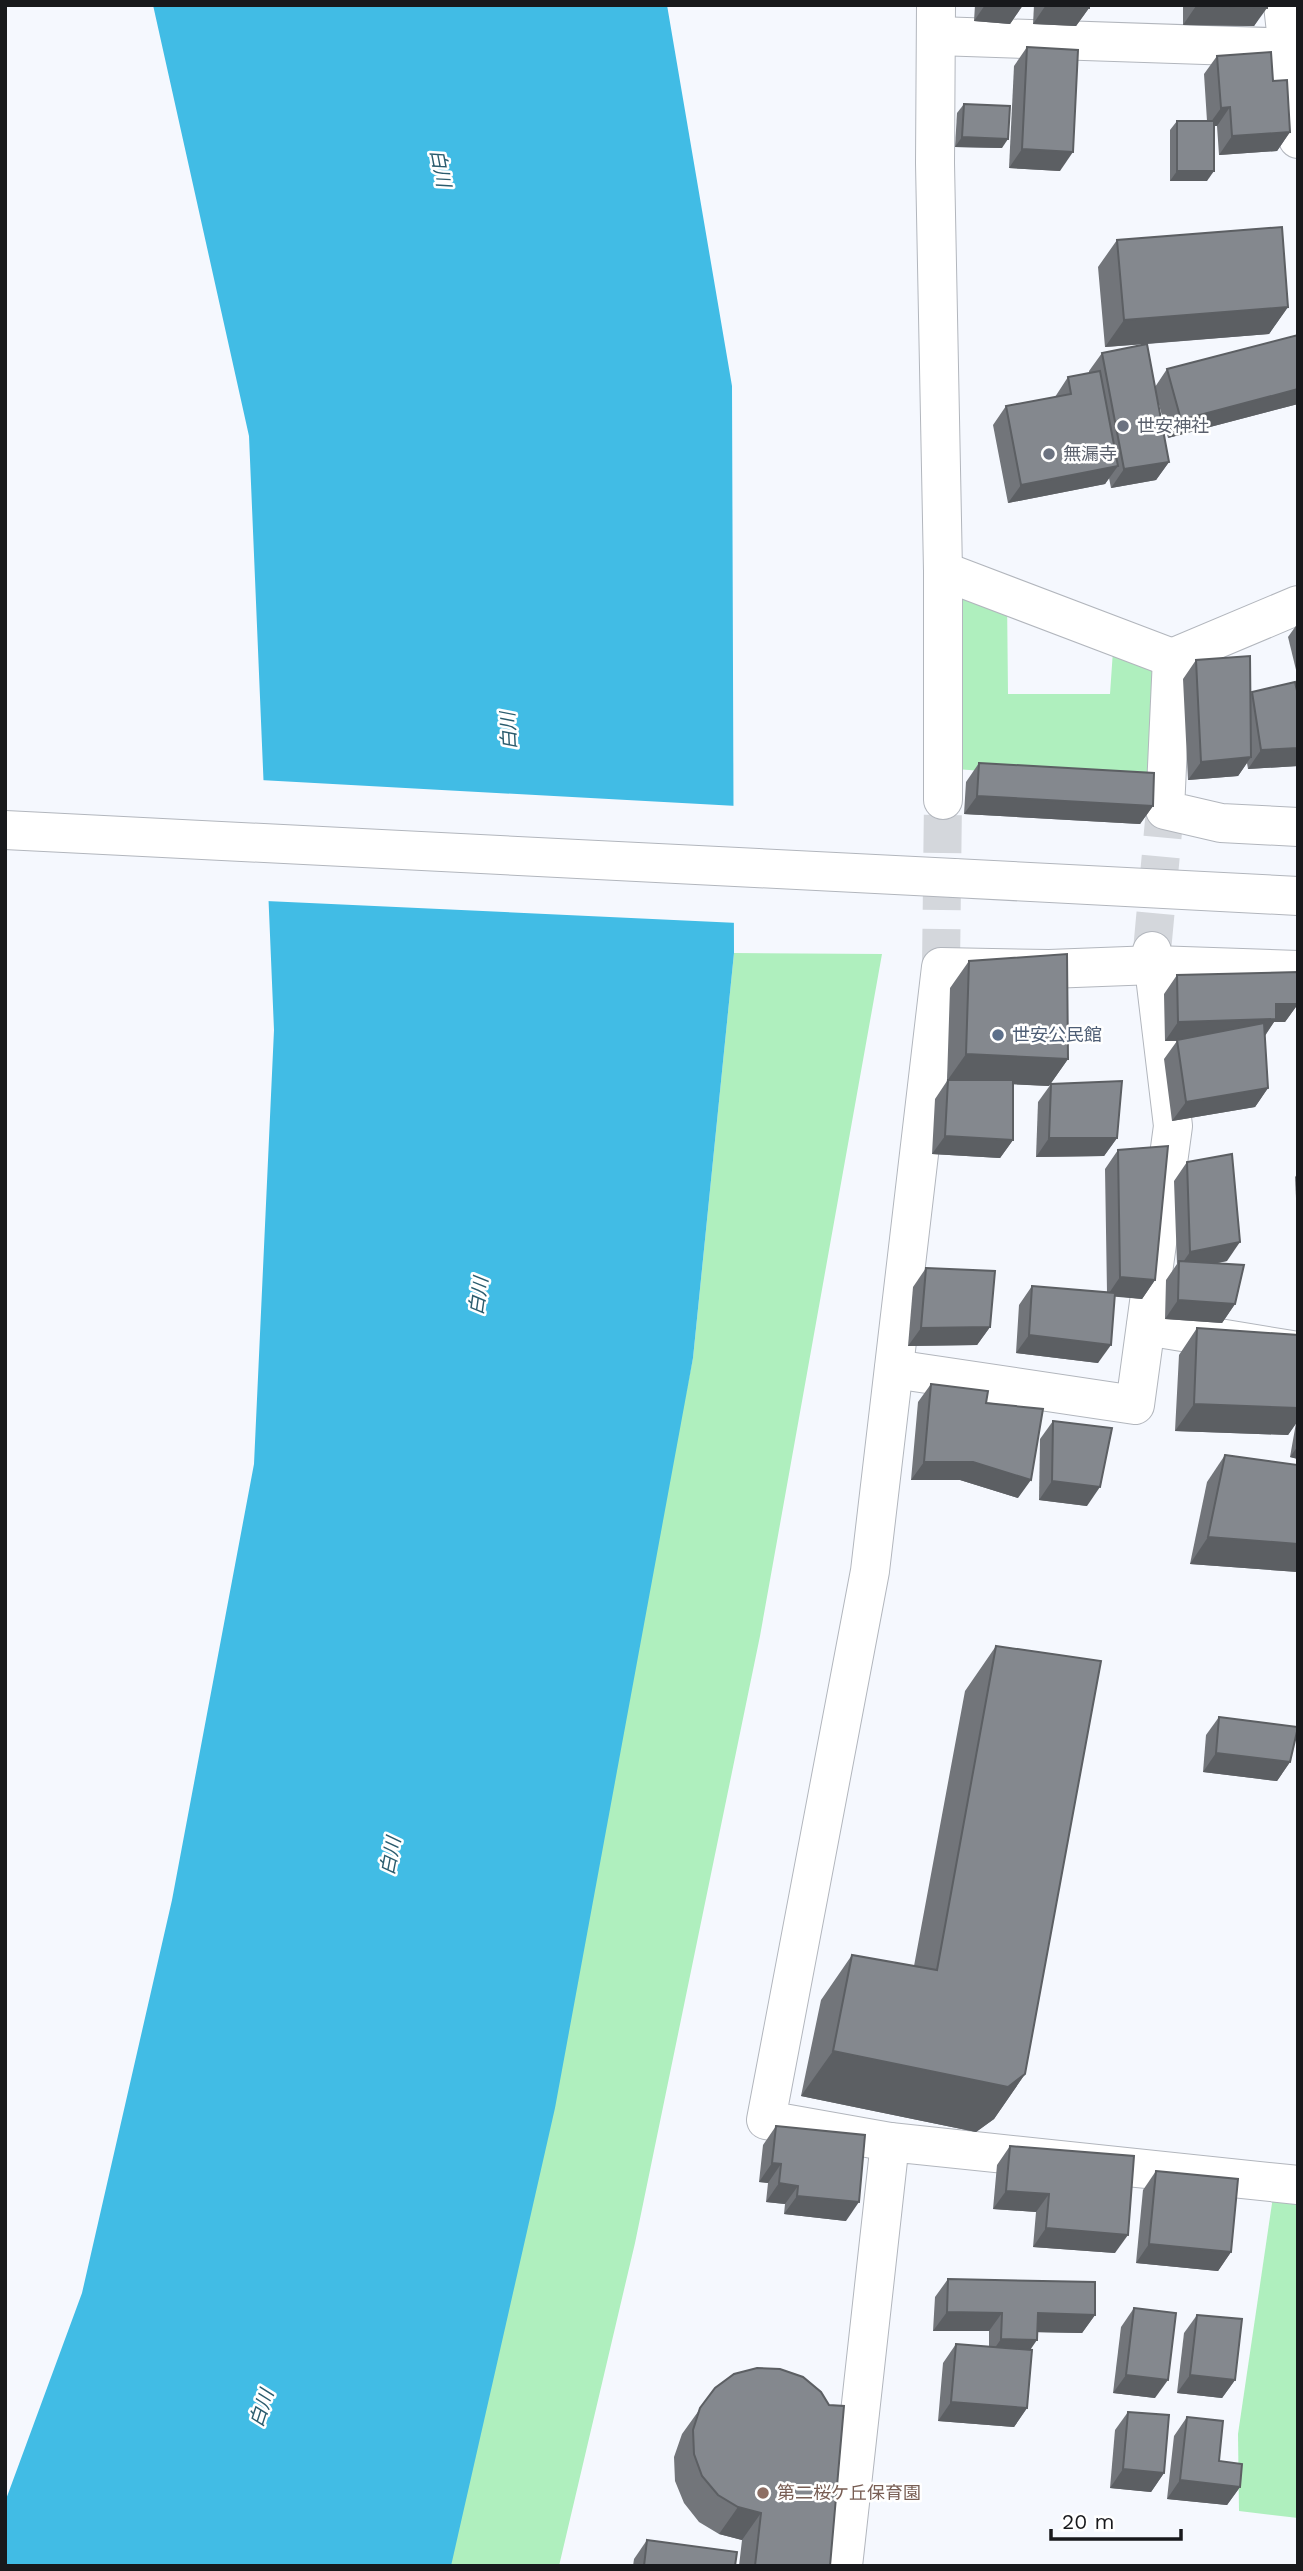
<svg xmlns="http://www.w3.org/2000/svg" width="1303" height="2571" font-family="'Work Sans','Noto Sans JP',sans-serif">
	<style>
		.green { fill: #afefbe }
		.water { fill: #41bce5 }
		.pier { fill: #f5f8fe }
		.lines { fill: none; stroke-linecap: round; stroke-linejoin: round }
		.street-tunnel { stroke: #d4d7dc; stroke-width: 38; stroke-dasharray: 38 19; stroke-linecap: butt }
		.street-casing { stroke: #b2b6bd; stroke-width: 40 }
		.secondary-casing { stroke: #b2b6bd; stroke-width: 40 }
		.street { stroke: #fff; stroke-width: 38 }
		.secondary { stroke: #fff; stroke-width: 38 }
		.secondary-bridge-casing { stroke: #b2b6bd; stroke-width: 40; stroke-linecap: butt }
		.secondary-bridge { stroke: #fff; stroke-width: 38 }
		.wall { fill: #72757a }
		.shaded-wall { fill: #5c5f63 }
		.building { fill: #84888e; stroke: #5c5f63; stroke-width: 2 }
		.worship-dot { fill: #6b7280; stroke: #fff; stroke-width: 2.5 }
		.service-dot { fill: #5c6f8a; stroke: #fff; stroke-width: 2.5 }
		.education-dot { fill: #8d6e63; stroke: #fff; stroke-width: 2.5 }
		.labels { text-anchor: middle; stroke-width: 5; stroke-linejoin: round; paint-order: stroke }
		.worship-label { font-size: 18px; fill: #5b616d; stroke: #fff; text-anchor: start }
		.service-label { font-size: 18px; fill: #4e5e75; stroke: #fff; text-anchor: start }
		.education-label { font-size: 18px; fill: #785e54; stroke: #fff; text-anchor: start }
		.water-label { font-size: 19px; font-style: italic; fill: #2b5c6e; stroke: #fff }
	</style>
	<rect width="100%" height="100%" fill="#f5f8fe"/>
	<g class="green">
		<path d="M 943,571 L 1007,596 L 1008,694 L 1110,694 L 1114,636 L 1172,658 L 1166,785 L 943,768 Z"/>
		<path d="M 734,953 L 882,954 L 760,1636 L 635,2243 L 559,2566 L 450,2566 L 693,1358 Z"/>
		<path d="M 1275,2183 L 1298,2185 L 1298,2518 L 1239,2511 L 1238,2434 Z"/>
	</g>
	<path class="water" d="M 153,5 L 667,5 L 732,386 L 734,953 L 693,1358 L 555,2108 L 451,2566 L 5,2566 L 5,2502 L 82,2293 L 172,1900 L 254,1464 L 274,1030 L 249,436 Z"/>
	<path class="pier" d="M 260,780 L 737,806 L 738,923 L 266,901 Z"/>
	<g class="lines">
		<g class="street-tunnel">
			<path d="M 1152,951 L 1165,810"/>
			<path d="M 941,967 L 943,800"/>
		</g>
		<defs>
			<g id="street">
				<path d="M 936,5 L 935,163 L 943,571 L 943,800"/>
				<path d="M 1283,5 L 1298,139"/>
				<path d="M 937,36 L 1298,48"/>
				<path d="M 943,571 L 1172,658"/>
				<path d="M 1298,605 L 1172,658 L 1165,810 L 1221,823 L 1298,827"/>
				<path d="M 1146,1326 L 1298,1351"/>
				<path d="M 894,1369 L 1135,1405 L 1173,1126 L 1152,951"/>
				<path d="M 890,2142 L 766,2120 L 870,1571 L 941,967 L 1049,969 L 1154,965 L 1298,970"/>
				<path d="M 843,2566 L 890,2142 L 1298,2185"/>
			</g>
			<path id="secondary" d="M 954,878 L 1298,896"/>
		</defs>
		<use href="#street" class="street-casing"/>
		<use href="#secondary" class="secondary-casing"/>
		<use href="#street" class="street"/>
		<use href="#secondary" class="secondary"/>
		<defs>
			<path id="secondary-bridge" d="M 5,830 L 954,878"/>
		</defs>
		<use href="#secondary-bridge" class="secondary-bridge-casing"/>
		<use href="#secondary-bridge" class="secondary-bridge"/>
	</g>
	<g class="wall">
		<path d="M 975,5 L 1023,5 L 1010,24 L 974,21 Z"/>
		<path d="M 1034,5 L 1089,5 L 1089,8 L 1076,26 L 1033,24 Z"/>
		<path d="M 1183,5 L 1267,5 L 1254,26 L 1183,25 Z"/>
		<path d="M 1027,47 L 1060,171 L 1009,168 L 1014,66 Z"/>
		<path d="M 1217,56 L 1273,81 L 1290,132 L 1277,151 L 1219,155 L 1217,126 L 1214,126 L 1207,181 L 1170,181 L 1170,130 L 1177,121 L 1207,121 L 1204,74 Z"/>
		<path d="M 964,104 L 1002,148 L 955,147 L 957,113 Z"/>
		<path d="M 1117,240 L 1288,307 L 1269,334 L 1147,344 L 1155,387 L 1167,369 L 1298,335 L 1298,404 L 1168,438 L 1158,401 L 1169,462 L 1156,480 L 1111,488 L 1109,478 L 1105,484 L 1008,503 L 993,425 L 1006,406 L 1055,397 L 1068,377 L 1089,373 L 1089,371 L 1102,353 L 1146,344 L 1105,347 L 1098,267 Z"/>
		<path d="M 1298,623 L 1298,678 L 1288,637 Z"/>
		<path d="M 1196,660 L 1251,694 L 1252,692 L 1297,691 L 1298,690 L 1298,766 L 1248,769 L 1247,763 L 1238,776 L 1188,780 L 1183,679 Z"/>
		<path d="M 979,763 L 1153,806 L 1140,824 L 964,814 L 966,782 Z"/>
		<path d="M 969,961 L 1068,1059 L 1049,1086 L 1013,1084 L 1013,1140 L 1000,1158 L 932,1154 L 935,1099 L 947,1081 L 950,988 Z"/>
		<path d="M 1298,972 L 1298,1004 L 1285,1022 L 1274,1022 L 1265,1036 L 1268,1088 L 1255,1107 L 1172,1121 L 1164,1059 L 1177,1041 L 1165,1041 L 1164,994 L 1177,975 Z"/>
		<path d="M 1051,1084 L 1117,1138 L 1104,1156 L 1036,1157 L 1038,1102 Z"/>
		<path d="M 1118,1150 L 1155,1280 L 1142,1299 L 1115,1296 L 1098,1363 L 1016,1353 L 1019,1305 L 1032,1286 L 1107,1292 L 1105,1169 Z"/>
		<path d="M 1187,1162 L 1227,1261 L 1216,1263 L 1235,1304 L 1222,1323 L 1165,1319 L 1166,1280 L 1177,1264 L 1174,1181 Z"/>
		<path d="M 1298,1173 L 1298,1239 L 1295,1177 Z"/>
		<path d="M 926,1268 L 990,1327 L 977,1345 L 908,1346 L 913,1287 Z"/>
		<path d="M 1197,1328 L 1298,1335 L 1298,1459 L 1290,1457 L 1296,1423 L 1288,1435 L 1175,1431 L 1179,1355 Z"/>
		<path d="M 931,1384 L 1018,1498 L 960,1480 L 911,1480 L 918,1402 Z"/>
		<path d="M 1053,1421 L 1087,1506 L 1039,1500 L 1040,1439 Z"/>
		<path d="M 1225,1455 L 1298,1465 L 1298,1572 L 1190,1564 L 1207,1482 Z"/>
		<path d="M 996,1646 L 1025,2074 L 994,2119 L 976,2132 L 801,2096 L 821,2000 L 852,1955 L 914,1966 L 965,1691 Z"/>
		<path d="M 1219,1717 L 1290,1762 L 1277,1781 L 1203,1772 L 1206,1735 Z"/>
		<path d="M 776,2126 L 846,2221 L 784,2214 L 785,2204 L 766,2202 L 768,2183 L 759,2182 L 763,2145 Z"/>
		<path d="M 1010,2146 L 1115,2253 L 1033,2247 L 1036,2212 L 993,2209 L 997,2165 Z"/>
		<path d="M 1156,2171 L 1231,2252 L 1218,2271 L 1136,2263 L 1143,2190 Z"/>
		<path d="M 948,2279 L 1095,2315 L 1082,2333 L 1038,2332 L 1030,2350 L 1027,2408 L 1014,2427 L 938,2421 L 943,2363 L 956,2344 L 989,2347 L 989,2331 L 933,2331 L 935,2297 Z"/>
		<path d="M 1134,2308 L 1155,2398 L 1113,2393 L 1121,2327 Z"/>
		<path d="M 1197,2315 L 1235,2380 L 1222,2398 L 1177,2393 L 1184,2333 Z"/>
		<path d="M 715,2388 L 830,2566 L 739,2566 L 742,2540 L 719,2534 L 699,2522 L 684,2503 L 675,2481 L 674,2457 L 682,2434 Z"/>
		<path d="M 1128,2412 L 1164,2473 L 1151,2492 L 1110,2488 L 1115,2430 Z"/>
		<path d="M 1187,2417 L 1219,2461 L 1240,2487 L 1227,2505 L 1167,2499 L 1174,2436 Z"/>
		<path d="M 647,2540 L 735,2566 L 633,2566 L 634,2559 Z"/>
	</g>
	<g class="shaded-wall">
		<path d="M 985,5 L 1023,5 L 1010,24 L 974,21 Z"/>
		<path d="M 1046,5 L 1089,8 L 1076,26 L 1033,24 Z"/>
		<path d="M 1196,6 L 1267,8 L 1254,26 L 1183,25 Z"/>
		<path d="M 1230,107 L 1217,126 L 1208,126 L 1221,108 Z"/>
		<path d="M 1290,132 L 1277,151 L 1219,155 L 1232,136 Z"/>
		<path d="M 962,137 L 1008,139 L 1002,148 L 955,147 Z"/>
		<path d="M 1022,149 L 1073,152 L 1060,171 L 1009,168 Z"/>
		<path d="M 1177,171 L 1214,171 L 1207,181 L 1170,181 Z"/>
		<path d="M 1288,307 L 1269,334 L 1105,347 L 1124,320 Z"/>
		<path d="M 1298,389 L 1298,404 L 1168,438 L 1181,420 Z"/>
		<path d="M 1169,462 L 1156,480 L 1111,488 L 1124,469 Z"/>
		<path d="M 1118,466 L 1105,484 L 1008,503 L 1021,485 Z"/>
		<path d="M 1298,748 L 1298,766 L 1248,769 L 1261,750 Z"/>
		<path d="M 1251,757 L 1238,776 L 1188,780 L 1201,762 Z"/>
		<path d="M 977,796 L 1153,806 L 1140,824 L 964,814 Z"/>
		<path d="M 1276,1004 L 1298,1004 L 1285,1022 L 1274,1022 L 1263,1038 L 1165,1041 L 1178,1022 Z"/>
		<path d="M 966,1054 L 1068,1059 L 1049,1086 L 947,1081 Z"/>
		<path d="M 1268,1088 L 1255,1107 L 1172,1121 L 1186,1102 Z"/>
		<path d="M 945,1136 L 1013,1140 L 1000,1158 L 932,1154 Z"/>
		<path d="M 1049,1138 L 1117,1138 L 1104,1156 L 1036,1157 Z"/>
		<path d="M 1240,1242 L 1227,1261 L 1179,1271 L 1179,1268 L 1190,1252 Z"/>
		<path d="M 1120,1277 L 1155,1280 L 1142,1299 L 1107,1296 Z"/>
		<path d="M 1178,1300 L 1235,1304 L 1222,1323 L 1165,1319 Z"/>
		<path d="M 990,1327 L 977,1345 L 908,1346 L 921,1328 Z"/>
		<path d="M 1029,1335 L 1111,1345 L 1098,1363 L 1016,1353 Z"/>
		<path d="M 1194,1404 L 1298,1408 L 1298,1421 L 1288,1435 L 1175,1431 Z"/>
		<path d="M 1298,1446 L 1298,1459 L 1290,1457 Z"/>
		<path d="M 924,1462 L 973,1462 L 1031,1480 L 1018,1498 L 960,1480 L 911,1480 Z"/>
		<path d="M 1052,1481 L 1100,1487 L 1087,1506 L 1039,1500 Z"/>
		<path d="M 1208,1537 L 1298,1544 L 1298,1572 L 1190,1564 Z"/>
		<path d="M 1216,1753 L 1290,1762 L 1277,1781 L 1203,1772 Z"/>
		<path d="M 833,2051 L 1025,2074 L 994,2119 L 976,2132 L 801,2096 Z"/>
		<path d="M 772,2163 L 781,2164 L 768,2183 L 759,2182 Z"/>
		<path d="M 779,2183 L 798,2186 L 785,2204 L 766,2202 Z"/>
		<path d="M 1006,2191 L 1049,2194 L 1036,2212 L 993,2209 Z"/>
		<path d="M 797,2196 L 859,2202 L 846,2221 L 784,2214 Z"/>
		<path d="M 1046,2228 L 1128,2235 L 1115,2253 L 1033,2247 Z"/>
		<path d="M 1149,2244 L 1231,2252 L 1218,2271 L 1136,2263 Z"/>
		<path d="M 947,2312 L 1002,2313 L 989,2331 L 933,2331 Z"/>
		<path d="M 1038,2313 L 1095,2315 L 1082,2333 L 1025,2332 Z"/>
		<path d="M 1001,2339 L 1037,2340 L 1024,2359 L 988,2358 Z"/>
		<path d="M 1126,2375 L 1168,2380 L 1155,2398 L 1113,2393 Z"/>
		<path d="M 1190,2375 L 1235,2380 L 1222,2398 L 1177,2393 Z"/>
		<path d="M 951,2402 L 1027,2408 L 1014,2427 L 938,2421 Z"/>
		<path d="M 1123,2469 L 1164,2473 L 1151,2492 L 1110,2488 Z"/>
		<path d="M 1180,2480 L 1240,2487 L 1227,2505 L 1167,2499 Z"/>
		<path d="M 738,2507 L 761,2513 L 742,2540 L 719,2534 Z"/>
	</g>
	<g class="building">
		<path d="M 1046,5 L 1089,5 L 1089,8 Z"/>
		<path d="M 1196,5 L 1267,5 L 1267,8 Z"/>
		<path d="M 1027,47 L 1078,50 L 1073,152 L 1022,149 Z"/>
		<path d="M 1271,52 L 1273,81 L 1287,80 L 1290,132 L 1232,136 L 1230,107 L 1221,108 L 1217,56 Z"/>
		<path d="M 964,104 L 1010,106 L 1008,139 L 962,137 Z"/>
		<rect x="1177" y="121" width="37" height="50"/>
		<path d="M 1282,227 L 1288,307 L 1124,320 L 1117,240 Z"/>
		<path d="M 1298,335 L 1298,389 L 1181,420 L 1167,369 Z"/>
		<path d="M 1147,344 L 1169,462 L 1124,469 L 1102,353 Z"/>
		<path d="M 1100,371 L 1118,466 L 1021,485 L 1006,406 L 1071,394 L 1068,377 Z"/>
		<path d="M 1250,656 L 1251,757 L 1201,762 L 1196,660 Z"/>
		<path d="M 1295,682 L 1298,695 L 1298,748 L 1261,750 L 1252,692 Z"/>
		<path d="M 979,763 L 1154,773 L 1153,806 L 977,796 Z"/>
		<path d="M 1067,954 L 1068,1059 L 966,1054 L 969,961 Z"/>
		<path d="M 1298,972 L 1298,1004 L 1276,1004 L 1276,1019 L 1178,1022 L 1177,975 Z"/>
		<path d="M 1264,1023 L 1268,1088 L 1186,1102 L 1177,1040 Z"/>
		<path d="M 948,1080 L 1013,1080 L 1013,1140 L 945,1136 Z"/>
		<path d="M 1122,1081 L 1117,1138 L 1049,1138 L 1051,1084 Z"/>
		<path d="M 1168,1146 L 1155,1280 L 1120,1277 L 1118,1150 Z"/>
		<path d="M 1232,1154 L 1240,1242 L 1190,1252 L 1187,1162 Z"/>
		<path d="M 1179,1261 L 1244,1265 L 1235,1304 L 1178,1300 Z"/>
		<path d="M 926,1268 L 995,1271 L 990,1327 L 921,1328 Z"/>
		<path d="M 1032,1286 L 1115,1293 L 1111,1345 L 1029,1335 Z"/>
		<path d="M 1197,1328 L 1298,1335 L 1298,1408 L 1194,1404 Z"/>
		<path d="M 931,1384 L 988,1391 L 986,1403 L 1043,1409 L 1031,1480 L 973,1462 L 924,1462 Z"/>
		<path d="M 1053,1421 L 1112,1428 L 1100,1487 L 1052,1481 Z"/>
		<path d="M 1225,1455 L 1298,1465 L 1298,1544 L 1208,1537 Z"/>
		<path d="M 996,1646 L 1101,1661 L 1025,2074 L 1008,2087 L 833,2051 L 852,1955 L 937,1970 Z"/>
		<path d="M 1219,1717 L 1298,1727 L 1290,1762 L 1216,1753 Z"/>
		<path d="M 776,2126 L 865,2135 L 859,2202 L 797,2196 L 798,2186 L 779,2183 L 781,2164 L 772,2163 Z"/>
		<path d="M 1010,2146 L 1134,2156 L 1128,2235 L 1046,2228 L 1049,2194 L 1006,2191 Z"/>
		<path d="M 1156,2171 L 1238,2179 L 1231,2252 L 1149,2244 Z"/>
		<path d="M 948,2279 L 1095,2282 L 1095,2315 L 1038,2313 L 1037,2340 L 1001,2339 L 1002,2313 L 947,2312 Z"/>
		<path d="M 1134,2308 L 1176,2313 L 1168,2380 L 1126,2375 Z"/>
		<path d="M 1197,2315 L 1242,2319 L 1235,2380 L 1190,2375 Z"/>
		<path d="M 956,2344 L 1032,2350 L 1027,2408 L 951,2402 Z"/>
		<path d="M 757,2368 L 780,2369 L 803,2377 L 821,2392 L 829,2405 L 844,2406 L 830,2566 L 755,2566 L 761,2513 L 738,2507 L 718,2495 L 702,2476 L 694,2454 L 693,2430 L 700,2408 L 715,2388 L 734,2374 Z"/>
		<path d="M 1128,2412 L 1169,2415 L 1164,2473 L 1123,2469 Z"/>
		<path d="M 1187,2417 L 1223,2421 L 1219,2461 L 1242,2464 L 1240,2487 L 1180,2480 Z"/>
		<path d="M 647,2540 L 737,2552 L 735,2566 L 644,2566 Z"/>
	</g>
	<g class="worship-dot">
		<circle cx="1123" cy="426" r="7"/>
		<circle cx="1049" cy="454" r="7"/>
	</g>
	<circle class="service-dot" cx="998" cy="1035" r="7"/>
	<circle class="education-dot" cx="763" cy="2493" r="7"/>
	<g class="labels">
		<g class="worship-label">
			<text x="1137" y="432">世安神社</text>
			<text x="1063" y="460">無漏寺</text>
		</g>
		<g class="service-label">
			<text x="1012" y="1041">世安公民館</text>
		</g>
		<g class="education-label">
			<text x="777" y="2499">第二桜ケ丘保育園</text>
		</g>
		<g class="water-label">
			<text transform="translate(441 168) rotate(79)" y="7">白川</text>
			<text transform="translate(508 731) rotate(-93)" y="7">白川</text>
			<text transform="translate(478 1296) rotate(-82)" y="7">白川</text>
			<text transform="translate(390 1856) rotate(-79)" y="7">白川</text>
			<text transform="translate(261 2408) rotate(-72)" y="7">白川</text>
		</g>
	</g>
	<rect width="1303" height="2571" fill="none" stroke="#18191c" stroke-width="14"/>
	<path d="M1051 2529v10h130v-10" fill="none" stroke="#18191c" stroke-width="3.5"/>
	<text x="1062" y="2529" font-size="21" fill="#18191c" stroke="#ffffff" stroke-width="5" paint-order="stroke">20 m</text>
</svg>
